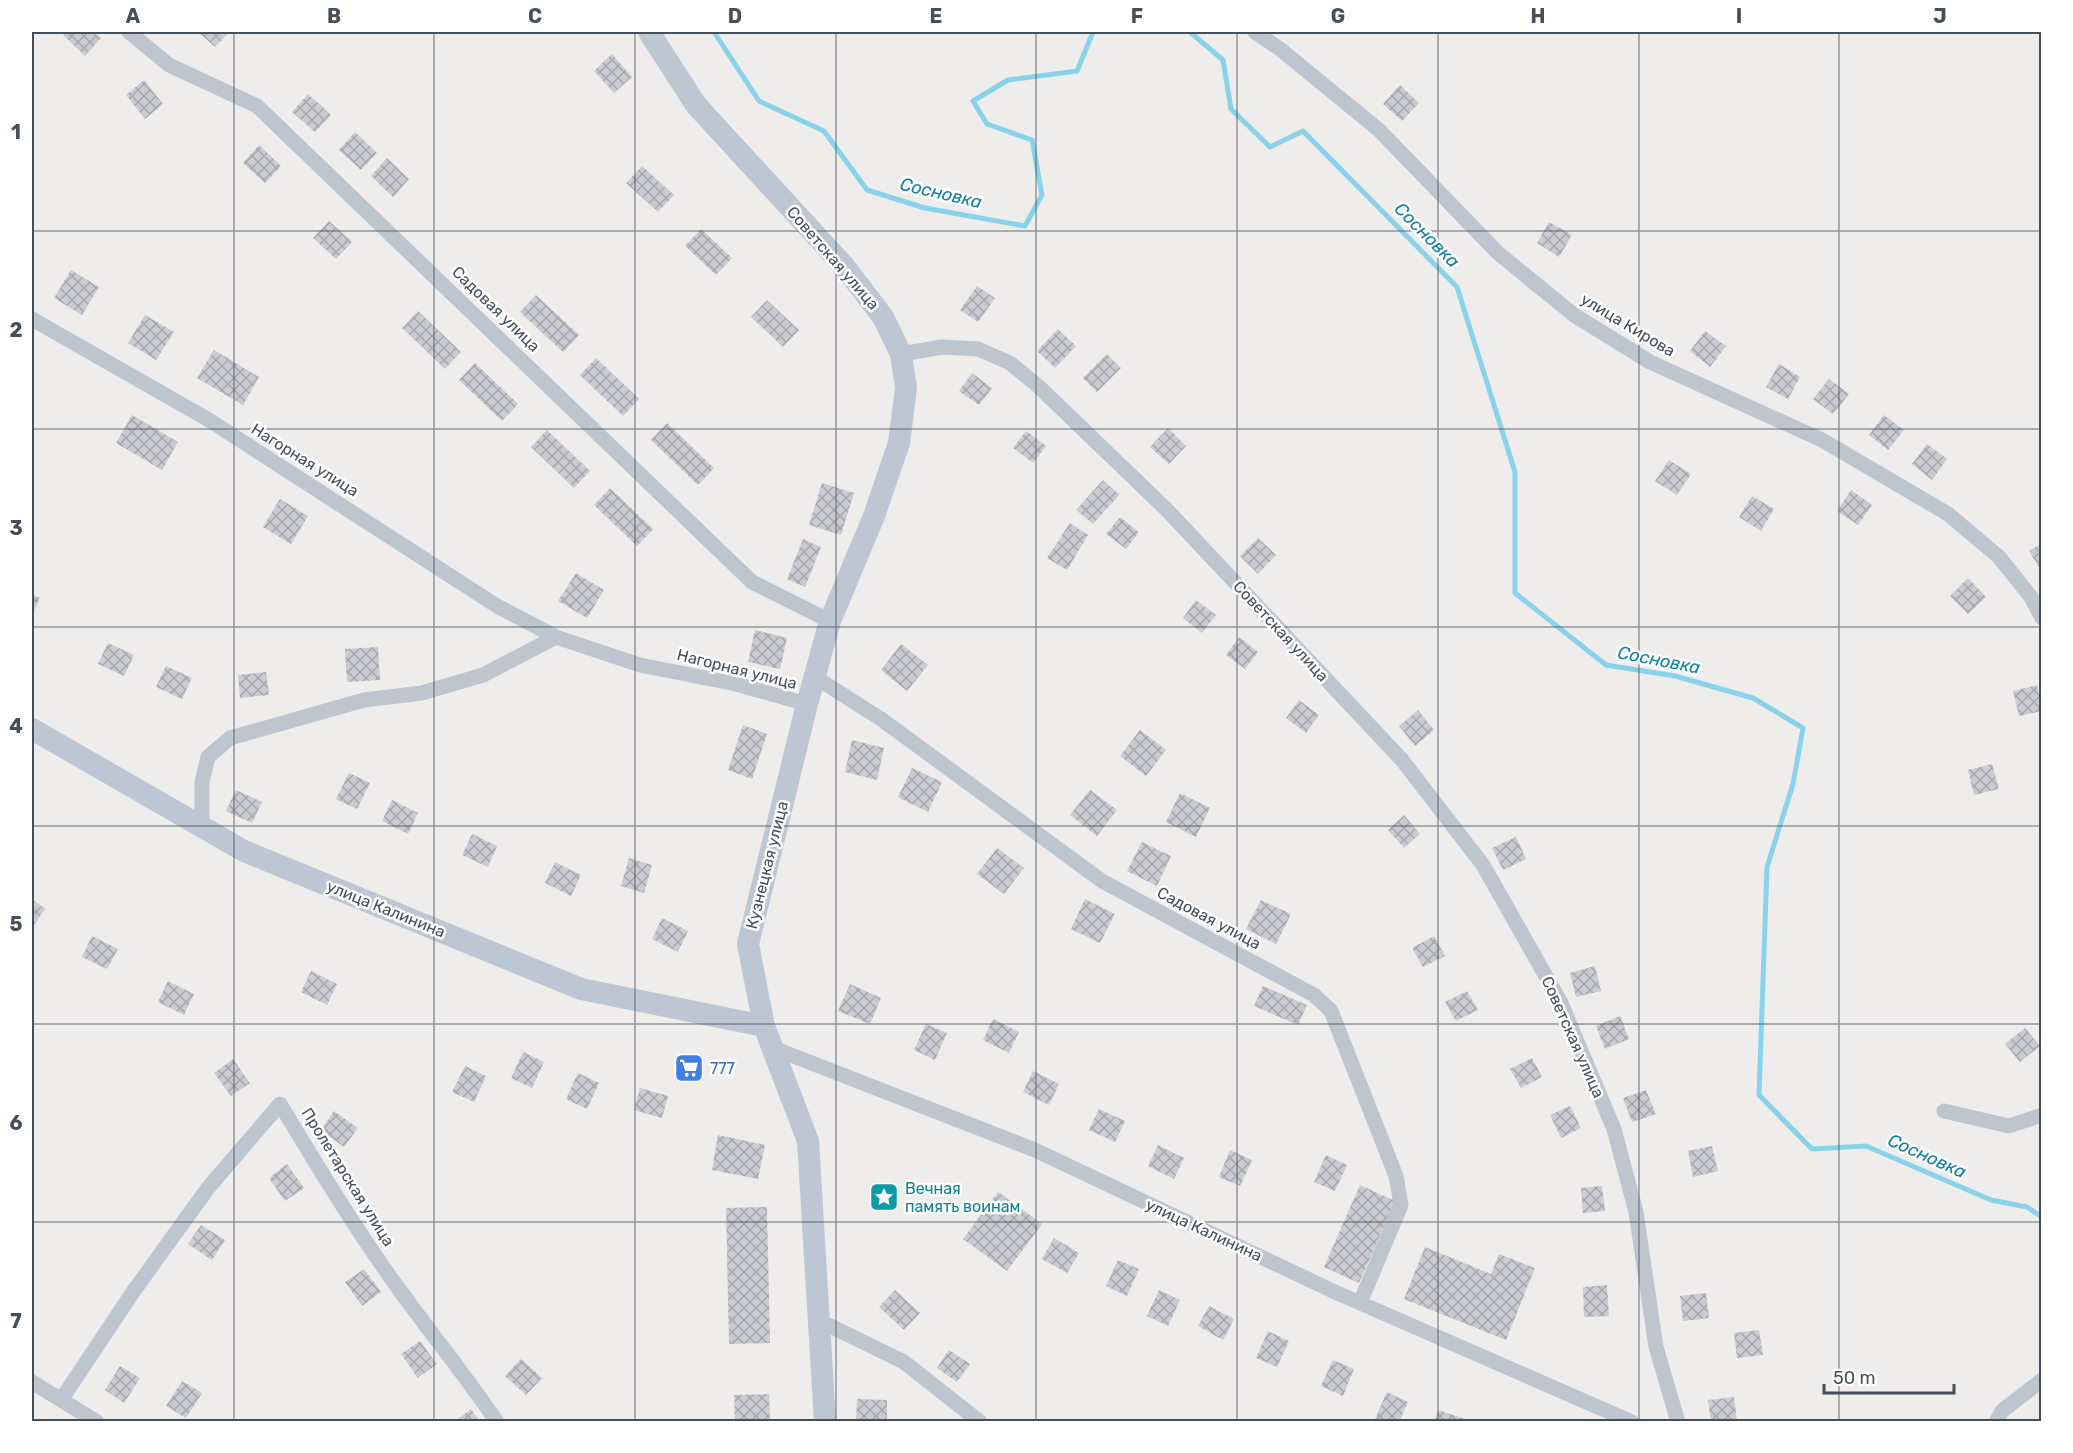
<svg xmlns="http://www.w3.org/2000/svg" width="2073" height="1453" font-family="Rubik,sans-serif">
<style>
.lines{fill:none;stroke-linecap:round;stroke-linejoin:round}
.stream{stroke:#88d3e9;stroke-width:5}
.building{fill:url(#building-cross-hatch)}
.street{stroke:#bdc6ce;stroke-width:15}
.secondary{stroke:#bdc7d3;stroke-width:22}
.grid{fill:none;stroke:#454f59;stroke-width:1.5;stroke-opacity:0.55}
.labels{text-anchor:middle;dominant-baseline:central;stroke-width:5;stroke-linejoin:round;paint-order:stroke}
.street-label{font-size:16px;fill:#454f59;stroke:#fff}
.shop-label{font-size:16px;fill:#366cbe;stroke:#fff;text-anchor:start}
.culture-label{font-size:16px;fill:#0d838f;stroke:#fff;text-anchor:start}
.water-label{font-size:18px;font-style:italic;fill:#0f80a1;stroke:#fff}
.neatline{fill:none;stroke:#454f59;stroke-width:2}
.grid-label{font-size:20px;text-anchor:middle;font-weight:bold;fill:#454f59}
</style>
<defs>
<pattern id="building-cross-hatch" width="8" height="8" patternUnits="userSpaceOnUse" patternTransform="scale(1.5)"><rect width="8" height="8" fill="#c9cbd1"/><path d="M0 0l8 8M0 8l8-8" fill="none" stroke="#a5a7ad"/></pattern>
</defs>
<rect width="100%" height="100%" fill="#efecec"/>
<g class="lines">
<path class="stream" d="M714,32L759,101L824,131L867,190L925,208L1025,226L1042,195L1032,140L987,124L973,101L1008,80L1077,71L1093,32
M1190,32L1223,60L1231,109L1270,147L1303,131L1457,287L1515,472V593L1606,665L1675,676L1753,698L1803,728L1793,784L1767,867L1759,1095L1812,1149L1866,1146L1991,1200L2027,1207L2042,1217"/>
</g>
<path class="building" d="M66,32H93L101,38L85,56L63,35Z
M198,32H229L215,47Z
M612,54L632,77L614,93L594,71Z
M144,80L163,104L145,119L126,95Z
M1400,85L1419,103L1402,121L1383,104Z
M308,94L331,115L315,132L292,112Z
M355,132L377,153L361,170L339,150Z
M259,145L281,166L265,183L243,163Z
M387,158L409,179L393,197L371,176Z
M642,166L674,195L658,212L626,183Z
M329,221L352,242L336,259L313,238Z
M1549,222L1572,235L1559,257L1537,243Z
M701,229L732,258L716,275L685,246Z
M71,270L99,287L82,315L54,298Z
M977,286L995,298L978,322L960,310Z
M536,295L579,335L563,352L520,312Z
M767,300L799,330L783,347L751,317Z
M418,311L461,352L445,369L402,328Z
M145,315L174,332L156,360L128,343Z
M1058,329L1076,346L1055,368L1037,351Z
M1705,331L1726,346L1710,367L1690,351Z
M214,350L259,377L243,405L197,378Z
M1107,354L1121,368L1097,392L1083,378Z
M596,358L639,399L623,416L580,375Z
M475,363L518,404L502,421L459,380Z
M1779,364L1800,377L1788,399L1766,387Z
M972,373L992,388L979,405L959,391Z
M1829,379L1849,394L1833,414L1813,399Z
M132,415L178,442L162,470L116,443Z
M1884,415L1904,430L1888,450L1869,435Z
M667,423L714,468L698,485L651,440Z
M1168,428L1186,446L1169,464L1150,447Z
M547,430L590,471L574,488L531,447Z
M1026,431L1046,446L1033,463L1013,448Z
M1927,444L1947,459L1932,480L1912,464Z
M1669,460L1691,474L1677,495L1655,481Z
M1103,480L1119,495L1093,524L1076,510Z
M822,483L854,493L841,535L809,525Z
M610,488L653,529L637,546L594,505Z
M1851,490L1872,505L1858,525L1837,511Z
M1752,496L1774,509L1761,531L1739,517Z
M280,499L308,516L291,544L263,527Z
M1120,517L1139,532L1126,549L1106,534Z
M1070,523L1088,535L1067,570L1047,558Z
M1258,538L1276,555L1258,574L1240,556Z
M803,539L821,547L805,587L787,579Z
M2042,543V572L2029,551Z
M576,573L604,590L587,618L558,601Z
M1968,578L1986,597L1968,614L1950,596Z
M32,594L40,598L32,615Z
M1196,600L1216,615L1202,633L1183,618Z
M755,630L787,638L780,669L748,662Z
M1239,637L1258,652L1245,669L1226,655Z
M108,643L134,655L124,676L98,664Z
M901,644L928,665L907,691L881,670Z
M378,647L380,680L347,682L345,649Z
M166,666L192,678L182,699L156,687Z
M266,672L269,695L240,698L238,675Z
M2037,685L2042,711L2019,716L2013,691Z
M1299,700L1319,715L1306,733L1286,718Z
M1418,710L1434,730L1415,746L1399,726Z
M743,725L767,734L752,779L728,770Z
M1140,730L1166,750L1146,776L1120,756Z
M852,740L884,748L877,780L845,772Z
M1992,764L1999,789L1974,795L1968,770Z
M912,768L942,782L928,812L898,797Z
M349,773L370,783L357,809L336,799Z
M236,790L262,802L252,823L226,811Z
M1090,790L1117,810L1097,836L1070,815Z
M1180,793L1210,808L1196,837L1166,822Z
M392,800L418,813L408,834L382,821Z
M1404,815L1420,834L1404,848L1388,830Z
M472,834L497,846L488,867L462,855Z
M1516,837L1526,859L1503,870L1492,848Z
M1142,842L1171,856L1157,886L1127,871Z
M997,848L1024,868L1004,894L977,874Z
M629,858L652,865L644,893L621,886Z
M555,862L581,875L571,896L545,883Z
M32,899L45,909L32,928Z
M1085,899L1115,914L1100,943L1071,929Z
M1261,900L1291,914L1276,944L1246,929Z
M662,918L688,931L678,952L652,939Z
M92,936L118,949L107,969L82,957Z
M1434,936L1445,956L1423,967L1412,948Z
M1595,966L1601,991L1576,997L1570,973Z
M311,971L337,984L327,1005L301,992Z
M168,981L194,994L184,1015L158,1002Z
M850,984L881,998L870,1024L838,1011Z
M1263,986L1307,1005L1298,1025L1254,1006Z
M1467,991L1478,1010L1456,1021L1445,1002Z
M1620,1016L1629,1039L1605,1049L1596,1026Z
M993,1019L1019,1032L1009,1053L983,1040Z
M926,1024L947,1033L935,1060L914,1050Z
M2025,1028L2040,1046L2020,1062L2005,1044Z
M523,1052L544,1062L532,1088L511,1078Z
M1532,1058L1542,1077L1521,1088L1510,1069Z
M233,1059L250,1083L231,1096L214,1073Z
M465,1066L486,1076L474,1102L452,1092Z
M1033,1071L1059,1084L1049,1105L1023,1092Z
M578,1073L599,1083L587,1109L566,1099Z
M640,1088L668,1096L662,1118L634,1110Z
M1646,1090L1656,1114L1632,1122L1623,1098Z
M1570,1106L1581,1128L1561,1138L1550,1115Z
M1099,1109L1125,1121L1115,1142L1089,1130Z
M334,1111L358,1128L344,1147L321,1130Z
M718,1135L765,1145L758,1179L712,1170Z
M1158,1145L1184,1158L1174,1179L1148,1166Z
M1712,1146L1718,1171L1693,1177L1688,1151Z
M1230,1150L1252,1160L1240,1186L1219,1177Z
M1326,1155L1347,1165L1335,1191L1314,1182Z
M287,1164L304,1188L285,1201L269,1178Z
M1360,1185L1395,1201L1359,1283L1324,1267Z
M1602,1186L1605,1211L1583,1213L1581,1188Z
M998,1192L1042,1224L1007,1271L963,1239Z
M767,1207L770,1343L729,1344L726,1208Z
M201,1225L225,1240L212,1260L188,1244Z
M1054,1238L1079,1253L1067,1273L1042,1259Z
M1425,1247L1491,1274L1499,1254L1535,1268L1506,1340L1404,1299Z
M1118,1260L1139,1269L1127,1296L1106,1286Z
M364,1269L381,1292L362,1306L345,1282Z
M1607,1285L1609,1316L1584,1317L1583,1287Z
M895,1290L920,1313L904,1330L879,1307Z
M1159,1290L1180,1300L1168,1326L1147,1316Z
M1706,1293L1709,1318L1683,1321L1680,1296Z
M1209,1306L1234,1319L1223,1340L1198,1326Z
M1759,1330L1763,1355L1737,1358L1734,1333Z
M1268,1331L1289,1341L1277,1367L1256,1358Z
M420,1341L437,1364L418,1378L401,1354Z
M949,1350L970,1364L957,1382L937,1368Z
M521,1359L542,1378L526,1395L505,1376Z
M1333,1360L1354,1369L1343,1396L1321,1386Z
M120,1366L140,1378L124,1403L105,1390Z
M182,1381L202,1393L186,1418L166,1406Z
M1387,1392L1408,1402L1399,1422H1382L1375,1419Z
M769,1394L770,1422H735L734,1395Z
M1734,1397L1737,1422H1711L1708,1400Z
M857,1399L887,1400V1422H856Z
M471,1409L480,1422H454Z
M1438,1410L1465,1419L1464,1422H1434Z"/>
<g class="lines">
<path class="street" d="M129,32L169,65L257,106L752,582L830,621
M1255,32L1280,49L1379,130L1498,253L1574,315L1650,362L1822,440L1948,514L1999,557L2031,597L2042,618
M32,319L209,420L497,606L556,637L640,665L736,684L807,704
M901,354L942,347L978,349L1010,363L1037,385L1168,511L1402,760L1483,865L1561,1003L1614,1129L1636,1212L1656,1347L1678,1422
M815,677L881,719L1102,881L1314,995L1331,1011L1396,1176L1401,1205L1360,1303
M202,827V782L208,757L230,738L364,700L422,693L483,675L556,637
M773,1048L1035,1150L1335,1292L1632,1422
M1944,1111L2009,1126L2042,1115
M820,1321L904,1362L980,1422
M32,1382L97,1422
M61,1400L133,1292L208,1188L280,1104C317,1165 354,1227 396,1285C429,1331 465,1375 497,1422
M1996,1422L2002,1411L2042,1380"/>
<path class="secondary" d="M649,32L696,105L844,266L883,317L901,354L906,388L899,443L874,516L830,621L807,704L748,944L764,1026L808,1141L825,1422
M32,729L244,851L581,989L764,1026"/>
</g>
<path class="grid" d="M234,32V1422M434,32V1422M635,32V1422M836,32V1422M1036,32V1422M1237,32V1422M1438,32V1422M1639,32V1422M1839,32V1422M32,231H2042M32,429H2042M32,627H2042M32,826H2042M32,1024H2042M32,1222H2042"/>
<defs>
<g id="supermarket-square" transform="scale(1.5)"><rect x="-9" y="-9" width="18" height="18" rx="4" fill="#3f7fe0" stroke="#fff"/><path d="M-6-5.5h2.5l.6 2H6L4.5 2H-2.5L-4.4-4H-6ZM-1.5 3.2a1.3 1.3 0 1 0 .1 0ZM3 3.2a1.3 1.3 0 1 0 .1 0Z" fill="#fff"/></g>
<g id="sight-square" transform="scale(1.5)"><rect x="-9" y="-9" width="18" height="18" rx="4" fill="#0f9aa8" stroke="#fff"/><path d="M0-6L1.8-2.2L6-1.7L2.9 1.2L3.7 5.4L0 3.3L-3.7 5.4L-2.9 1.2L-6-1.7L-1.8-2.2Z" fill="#fff"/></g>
</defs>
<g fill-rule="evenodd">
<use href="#supermarket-square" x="689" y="1068"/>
<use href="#sight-square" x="884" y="1197"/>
</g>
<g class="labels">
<g class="street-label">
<text transform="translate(833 258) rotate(49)">Советская улица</text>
<text transform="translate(496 309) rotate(44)">Садовая улица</text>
<text transform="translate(1628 325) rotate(31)">улица Кирова</text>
<text transform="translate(305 460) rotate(32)">Нагорная улица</text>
<text transform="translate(1281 631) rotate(47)">Советская улица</text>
<text transform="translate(737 669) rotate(14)">Нагорная улица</text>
<text transform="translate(767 865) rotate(-76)">Кузнецкая улица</text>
<text transform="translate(386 909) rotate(22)">улица Калинина</text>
<text transform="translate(1209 918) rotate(28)">Садовая улица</text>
<text transform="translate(1573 1037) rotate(66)">Советская улица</text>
<text transform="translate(348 1177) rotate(58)">Пролетарская улица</text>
<text transform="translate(1204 1230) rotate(25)">улица Калинина</text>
</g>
<g class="shop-label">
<text x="710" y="1068">777</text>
</g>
<g class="culture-label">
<text x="905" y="1188">Вечная<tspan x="905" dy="18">память воинам</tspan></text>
</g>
<g class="water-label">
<text transform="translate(941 193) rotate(13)">Сосновка</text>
<text transform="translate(1427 235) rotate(45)">Сосновка</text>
<text transform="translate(1659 660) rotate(11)">Сосновка</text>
<text transform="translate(1927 1156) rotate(24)">Сосновка</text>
</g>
</g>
<rect width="2073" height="1453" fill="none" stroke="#ffffff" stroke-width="66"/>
<path d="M1824 1384v9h130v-9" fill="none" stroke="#454f59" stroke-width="3"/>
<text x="1833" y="1384" font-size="18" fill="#454f59" stroke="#ffffff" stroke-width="4.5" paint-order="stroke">50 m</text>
<rect x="33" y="33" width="2007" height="1387" class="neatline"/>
<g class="grid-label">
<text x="133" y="23">A</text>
<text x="334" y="23">B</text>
<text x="535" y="23">C</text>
<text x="735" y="23">D</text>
<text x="936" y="23">E</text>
<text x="1137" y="23">F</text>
<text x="1338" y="23">G</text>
<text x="1538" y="23">H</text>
<text x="1739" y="23">I</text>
<text x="1940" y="23">J</text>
<text x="16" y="139">1</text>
<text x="16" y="337">2</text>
<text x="16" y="535">3</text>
<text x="16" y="733">4</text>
<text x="16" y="931">5</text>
<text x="16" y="1130">6</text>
<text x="16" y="1328">7</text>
</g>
</svg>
